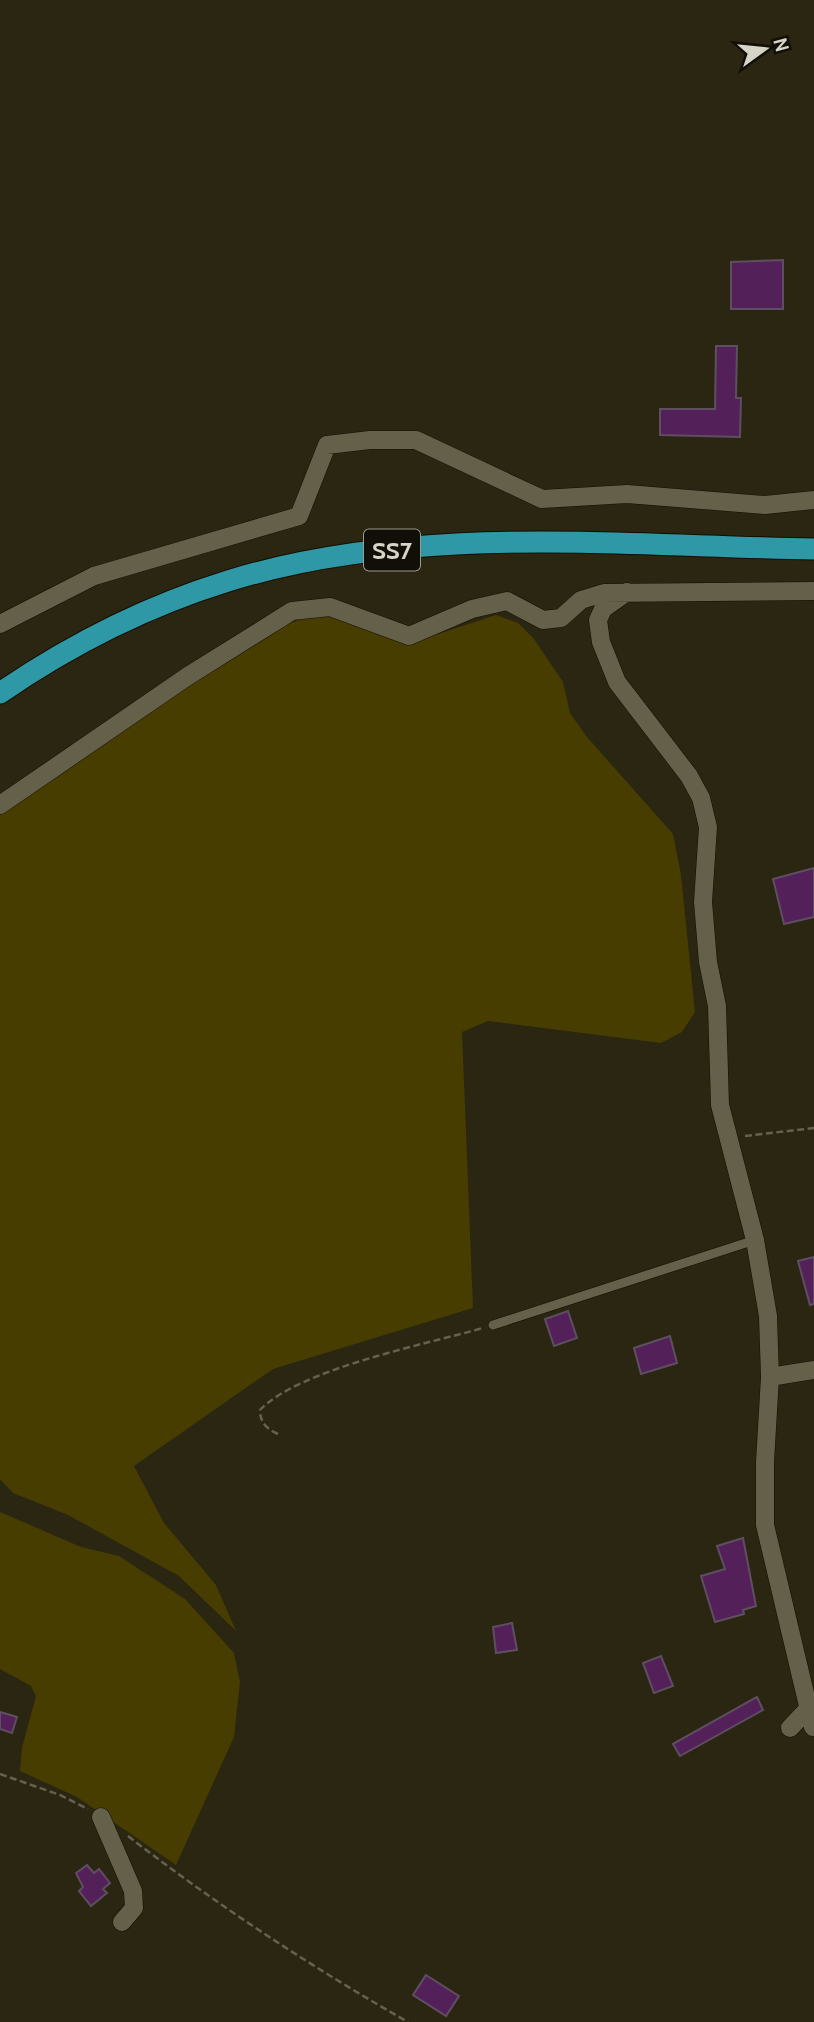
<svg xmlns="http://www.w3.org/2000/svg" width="814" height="2022" font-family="Cabin,sans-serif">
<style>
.green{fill:#473d00}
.building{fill:#54205a;stroke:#5e4f60;stroke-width:2}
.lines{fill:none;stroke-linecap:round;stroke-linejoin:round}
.lane-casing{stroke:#130f00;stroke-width:10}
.street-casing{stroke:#130f00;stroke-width:19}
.highway-casing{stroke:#130f00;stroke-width:23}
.path{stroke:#656150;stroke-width:2.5;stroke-dasharray:7 3.5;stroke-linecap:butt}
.lane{stroke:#64604a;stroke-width:9}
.street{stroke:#64604a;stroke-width:18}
.highway{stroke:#2f98a7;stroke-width:21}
.labels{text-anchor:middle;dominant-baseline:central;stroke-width:6;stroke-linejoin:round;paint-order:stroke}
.shield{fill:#110f07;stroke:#9c998e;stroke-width:2}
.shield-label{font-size:24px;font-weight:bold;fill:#d7d4c8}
</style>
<rect width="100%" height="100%" fill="#2a2612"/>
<path class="green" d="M322,613L420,640L496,615L518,623L534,639L563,682L570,713L587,737L673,834L681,875L695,1012L682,1032L661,1043L488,1021L462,1032L473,1308L273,1369L134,1466L164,1523L216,1585L236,1631L179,1576L68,1515L13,1493L0,1479V814C46,783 92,751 137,719C193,679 255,630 322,613Z
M0,1512L81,1547L119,1556L185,1599L234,1653L240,1682L234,1737L176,1865L77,1797L20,1771L22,1748L36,1696L31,1686L0,1669Z"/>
<path class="building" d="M783,260V309H731V262Z
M716,346H737L736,398H741L740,437L660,435V409H715Z
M814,868V917L784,924L773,879Z
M814,1257V1304L810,1305L798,1261Z
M568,1311L577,1338L554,1346L545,1319Z
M670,1336L677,1363L641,1374L634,1348Z
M743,1538L756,1606L743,1610L744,1614L715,1622L701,1576L725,1569L717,1546Z
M512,1623L517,1650L496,1653L493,1627Z
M661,1656L673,1686L654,1693L643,1663Z
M757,1697L763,1710L680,1756L673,1744Z
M0,1712L17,1717L12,1733L0,1729Z
M87,1865L94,1873L99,1869L110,1883L103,1889L107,1893L91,1906L79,1891L83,1887L76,1873Z
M426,1975L459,1996L446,2016L413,1995Z"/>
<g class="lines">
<g class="lane-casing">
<path id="lane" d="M493,1325L755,1240"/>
</g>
<g class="street-casing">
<path id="street" d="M627,592L603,609L598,620L601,642L617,682L689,776L701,798L708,827L703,902L708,962L717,1006L720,1105L755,1240L768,1316L770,1377L765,1462V1525L813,1727
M0,624L94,576L299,516L327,445L370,440H416L542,499L627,494L765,505L814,500
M0,805L188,676L292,611L330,607L409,636L472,609L507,601L543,620L561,618L581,600L604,593L814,591
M770,1377L814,1370
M790,1728L808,1709
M101,1817L133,1891L134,1908L122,1922"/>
</g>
<g class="highway-casing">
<path id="highway" d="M0,693C70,645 147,606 228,581C415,523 621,546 814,549"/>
</g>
<path class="path" d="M745,1136L814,1128
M278,1434C267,1429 260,1423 260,1410C299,1369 427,1344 483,1328
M0,1774L60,1795L88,1809
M128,1836C214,1903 313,1968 408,2022"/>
<use href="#lane" class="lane"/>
<use href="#street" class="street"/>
<use href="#highway" class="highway"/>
</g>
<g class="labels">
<rect class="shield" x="364" y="529.5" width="56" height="41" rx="5"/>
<g class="shield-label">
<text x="392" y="550">SS7</text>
</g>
</g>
<g transform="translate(765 49) rotate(75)" stroke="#110f07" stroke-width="5" paint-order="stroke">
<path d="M0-5L12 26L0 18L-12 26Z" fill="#d7d4c8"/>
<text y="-10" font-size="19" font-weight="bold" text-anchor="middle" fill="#d7d4c8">N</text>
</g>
</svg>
